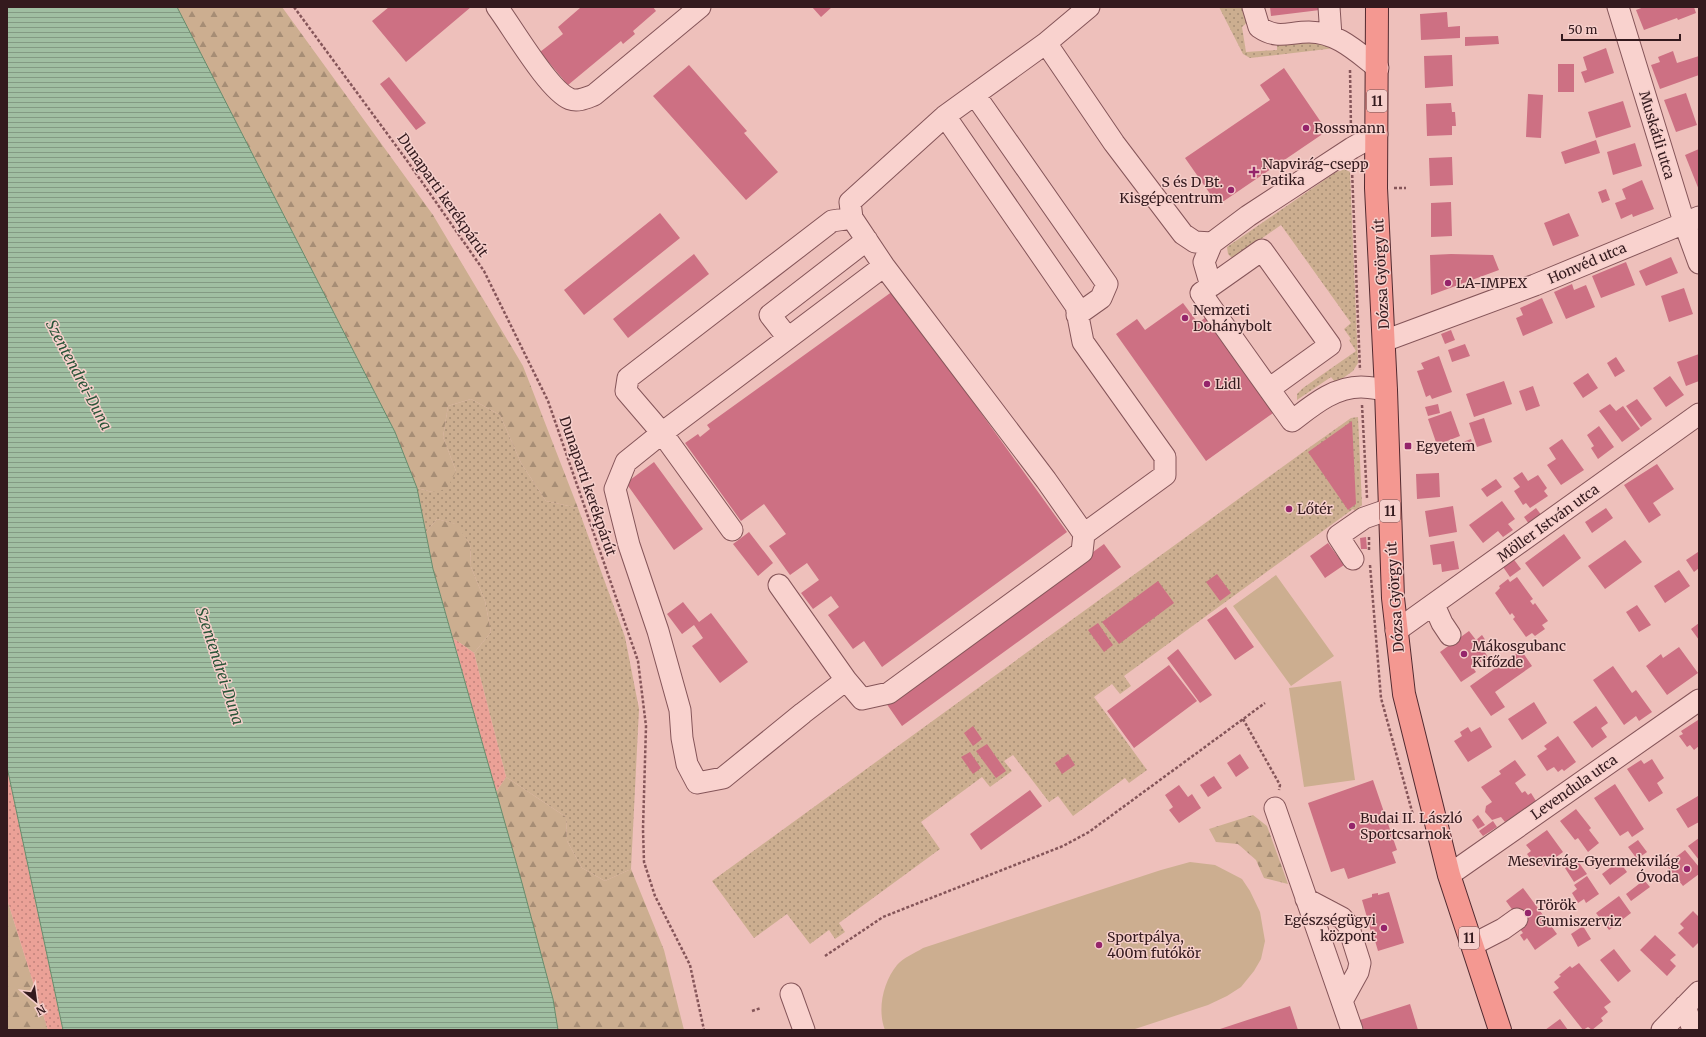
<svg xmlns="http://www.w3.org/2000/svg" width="1706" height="1037" font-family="Merriweather,serif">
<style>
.grass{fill:url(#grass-dots)}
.forest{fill:url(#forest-firs)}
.sand{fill:url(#sand-dots)}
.pitch{fill:#ccae90}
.water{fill:url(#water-rules);stroke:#678c6c}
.building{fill:#cd7083}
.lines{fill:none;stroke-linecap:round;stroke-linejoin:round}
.minor-casing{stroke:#855559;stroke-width:23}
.major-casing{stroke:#522a30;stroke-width:24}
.path{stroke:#855559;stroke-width:2.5;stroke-dasharray:3 2;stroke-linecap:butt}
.minor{stroke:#f9d2ce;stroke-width:21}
.major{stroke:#f49891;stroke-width:22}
.poi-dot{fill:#95246b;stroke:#f6cfcb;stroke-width:1.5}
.labels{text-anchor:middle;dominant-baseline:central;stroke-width:3;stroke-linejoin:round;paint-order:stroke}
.shield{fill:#f6cfcb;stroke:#6e5052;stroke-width:1}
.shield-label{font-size:13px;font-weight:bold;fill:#341a1e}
.poi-label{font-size:14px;fill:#341a1e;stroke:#f6cfcb;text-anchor:start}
.street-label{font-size:14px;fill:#341a1e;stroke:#f6cfcb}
.water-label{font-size:15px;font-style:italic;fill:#295437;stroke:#f6cfcb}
</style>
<defs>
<pattern id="grass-dots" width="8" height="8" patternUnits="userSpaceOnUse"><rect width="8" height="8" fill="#ccae90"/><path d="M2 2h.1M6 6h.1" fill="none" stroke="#a68d75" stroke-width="1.8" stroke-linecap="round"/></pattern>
<pattern id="forest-firs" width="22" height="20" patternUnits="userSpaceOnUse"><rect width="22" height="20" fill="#ccae90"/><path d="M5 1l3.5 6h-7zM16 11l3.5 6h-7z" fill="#a68d75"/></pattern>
<pattern id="sand-dots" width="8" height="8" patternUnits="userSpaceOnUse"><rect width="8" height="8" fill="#eba197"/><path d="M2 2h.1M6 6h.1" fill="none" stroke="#bf827b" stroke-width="1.8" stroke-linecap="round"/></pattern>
<pattern id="water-rules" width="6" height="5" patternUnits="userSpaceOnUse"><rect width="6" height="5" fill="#a0bfa2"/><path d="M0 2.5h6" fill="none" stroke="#839a83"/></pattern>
</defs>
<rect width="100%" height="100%" fill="#eec0bb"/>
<path class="grass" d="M1219,7H1247L1250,20L1242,27L1246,52L1277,50V39L1319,38L1344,47L1250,58L1243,54Z
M1345,169L1350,172L1358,363L1353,371L1336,383L1331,377L1297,400V394L1303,388L1356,351L1349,340L1351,339L1344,329L1351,323L1281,225L1237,256L1232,258L1228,254L1227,247L1336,172Z
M471,399L500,415L521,463L546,501L578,508L625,637L639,709L631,869L605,881L582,868L567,841L566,817L506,777L474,653L491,632L485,601L471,567L470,544L455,524L437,519L426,532L417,488L432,492L456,471L443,437L448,406Z
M1358,417L1362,505L1355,511L1353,509L1124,676L1131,686L1120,694L1112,684L1094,697L1147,770L1129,783L1125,778L1073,816L1058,796L1049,802L1013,755L1004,761L1012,771L990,787L982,777L921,822L940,849L839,923L845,932L835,939L829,930L810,944L787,914L754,938L712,881L1310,447L1351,418Z"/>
<path class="forest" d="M177,7H282L433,215L523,366L578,508L546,501L521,463L500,415L471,399L448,406L443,437L456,471L447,489L432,492L417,488L395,432Z
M437,519L456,524L470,544L471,567L485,601L491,632L474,653L453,638L433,569L426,532Z
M506,777L566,817L567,841L582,868L605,881L631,869L664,950L684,1030H558L553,999L496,792Z
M1253,815L1267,826L1288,884L1264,878L1256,860L1238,844L1216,842L1209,829Z
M7,899L48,1030H7Z"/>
<path class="sand" d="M453,638L474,653L506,777L496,792Z
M7,767L63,1030H48L7,899Z"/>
<path class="pitch" d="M1276,575L1334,656L1291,686L1233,606Z
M1341,681L1355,780L1304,787L1289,688Z
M1190,862L1215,865L1242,879L1250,891L1260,912L1265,941L1261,959L1254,971L1241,987L1227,996L1208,1005L1132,1030H885C877,1010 883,982 897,965C903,958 915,953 923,948L1161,870Z"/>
<path class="water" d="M7,7H177L395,432L417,488L433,569L522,883L553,999L558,1030H63L7,767Z"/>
<path class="building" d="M389,7H471L406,62L372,21Z
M579,7H653L656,11L633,31L635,34L623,44L621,41L568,85L540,52L563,34L558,27L580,8Z
M812,7H832L821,17Z
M1270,7H1320V10L1271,16Z
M1644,7H1694L1696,13L1678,20L1677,18L1644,30L1636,10Z
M1447,12L1448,27L1460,26V38L1421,40L1420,14Z
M1498,36L1499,44L1465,46V37Z
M1606,48L1614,73L1585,83L1581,72L1587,70L1583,57Z
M1673,51L1677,63L1699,56V75L1660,89L1651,65L1660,62L1658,57Z
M1452,55L1453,86L1425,88L1424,56Z
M1558,64H1574V92H1558Z
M689,65L747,131L744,133L778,172L746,200L653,96Z
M1284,68L1327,131L1218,205L1185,158L1270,100L1260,85Z
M389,77L426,123L416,130L380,84Z
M1686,93L1697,125L1676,132L1664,100Z
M1528,94L1543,95L1541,138L1526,137Z
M1623,101L1631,127L1596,138L1588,112Z
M1451,103L1452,112H1455L1456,126H1452V135L1427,136L1426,104Z
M1596,140L1600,153L1565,164L1561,152Z
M1635,143L1642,166L1613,175L1607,152Z
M1699,149V190L1685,155Z
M1452,157L1453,185L1430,186L1429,158Z
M1642,180L1654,209L1633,217L1632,214L1621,219L1615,203L1626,199L1622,189Z
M1606,189L1610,200L1602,203L1598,192Z
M1451,202L1452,236L1431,237V203Z
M660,213L680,238L584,315L564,290Z
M1569,213L1579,236L1553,246L1544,223Z
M694,254L709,274L628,338L613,319Z
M1451,254L1493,255L1499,270L1431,295L1430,255Z
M1671,257L1678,273L1646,286L1639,271Z
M1626,262L1635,285L1601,298L1592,276Z
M1572,284L1574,290L1586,285L1595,307L1566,319L1554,292Z
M1684,288L1693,314L1669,322L1661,296Z
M893,291L1067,532L882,667L864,641L853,649L828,615L839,607L831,596L813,609L801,593L819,580L807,563L790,575L769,546L786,534L764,504L741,521L685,443L698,434L700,437L710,429L707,425Z
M1542,298L1553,323L1523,336L1516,318L1523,315L1520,308Z
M1183,303L1198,323L1209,315L1280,408L1206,461L1116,334L1137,319L1145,330Z
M1451,330L1455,340L1445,344L1441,334Z
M1465,344L1470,356L1452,362L1448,350Z
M1699,354V381L1686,386L1677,362Z
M1439,356L1452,392L1432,399L1430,395L1426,397L1417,371L1424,369L1421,363Z
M1616,357L1625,371L1615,377L1607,363Z
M1588,373L1598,388L1583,398L1573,383Z
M1670,376L1684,395L1666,407L1653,388Z
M1504,381L1512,404L1474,417L1466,394Z
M1533,386L1540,406L1526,411L1519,391Z
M1637,399L1652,419L1641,427L1626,406Z
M1438,404L1440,413L1428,416L1425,407Z
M1610,404L1616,411L1623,406L1640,429L1622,442L1599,411Z
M1451,411L1460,436L1437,445L1428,419Z
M1484,418L1492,442L1477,447L1469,423Z
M1352,421L1356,504L1348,510L1308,452Z
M1599,426L1614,447L1598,459L1591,448L1594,446L1587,435Z
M1471,439L1474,449L1466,451L1463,442Z
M1562,439L1584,470L1561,485L1547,465L1556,459L1549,448Z
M654,462L703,529L674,550L626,483Z
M1657,464L1674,489L1653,503L1661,515L1649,523L1624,485Z
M1522,472L1528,481L1538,475L1547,488L1544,491L1548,496L1530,508L1526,503L1523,505L1514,491L1520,487L1513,478Z
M1439,473L1440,497L1417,499L1416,474Z
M1496,479L1502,487L1487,497L1481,489Z
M1502,501L1515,519L1508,524L1513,530L1503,537L1498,531L1483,543L1469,525Z
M1453,506L1457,532L1429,537L1425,511Z
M1536,508L1542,516L1529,524L1524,517Z
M1606,508L1613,518L1592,533L1585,522Z
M749,532L773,563L758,576L733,544Z
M1564,534L1581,558L1543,587L1525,563Z
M1366,537L1367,549H1361L1360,538Z
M1625,540L1642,562L1605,589L1588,566Z
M1454,541L1459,569L1442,572L1441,564L1433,565L1430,545Z
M1328,543L1344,565L1325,578L1310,556Z
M1104,544L1121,567L902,726L886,703Z
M1698,552L1699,568L1694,572L1686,560Z
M1512,557L1521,569L1510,577L1501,564Z
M1679,570L1690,586L1665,603L1654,586Z
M1217,574L1231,593L1220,601L1206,582Z
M1517,577L1533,599L1530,601L1533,605L1535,603L1548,621L1542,625L1545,629L1535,636L1532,633L1526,637L1513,619L1515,617L1512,613L1510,615L1495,593L1500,588L1499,586L1508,579L1510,582Z
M1158,581L1174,603L1119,644L1102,622Z
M683,602L699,622L711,613L748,662L720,683L692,646L703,638L694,625L682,634L667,614Z
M1637,605L1651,625L1639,632L1626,612Z
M1226,607L1254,647L1235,660L1207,620Z
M1098,623L1113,645L1104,652L1088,630Z
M1699,623V640L1691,629Z
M1469,631L1476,640L1482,635L1488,644L1482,648L1488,657L1476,665L1474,663L1471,665L1476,672L1461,682L1440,652Z
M1679,647L1698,673L1667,695L1646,666L1661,654L1663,658Z
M1178,649L1212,695L1200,703L1167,658Z
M1521,650L1532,666L1495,692L1505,707L1491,716L1470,686Z
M1169,665L1197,701L1134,748L1107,711Z
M1613,666L1632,693L1636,690L1652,712L1639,721L1636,716L1624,725L1593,680Z
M1534,702L1547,723L1522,740L1508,719Z
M1596,706L1608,723L1601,728L1607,737L1592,748L1573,722Z
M1698,720L1699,746L1694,750L1690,745L1687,747L1679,736L1683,734L1681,731Z
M973,726L982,739L973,746L964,733Z
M1468,727L1471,732L1480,727L1492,747L1468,762L1454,741L1462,736L1460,732Z
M1558,736L1576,762L1564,771L1562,769L1558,772L1554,767L1547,771L1537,756L1547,749L1544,746Z
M987,744L1006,771L996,778L976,751Z
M970,752L981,768L973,774L961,757Z
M1068,754L1075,765L1062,774L1055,763Z
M1240,754L1249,768L1236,777L1227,763Z
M1652,759L1664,778L1657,783L1663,793L1649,802L1627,769L1641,760L1644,764Z
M1515,760L1526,775L1515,783L1522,793L1525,791L1528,795L1531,793L1536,801L1505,822L1501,817L1492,820L1485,812L1486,806L1492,802L1481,787L1501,774L1499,771Z
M1214,776L1222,788L1208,797L1200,785Z
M1373,780L1397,850L1392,852L1396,863L1348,879L1344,868L1331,872L1308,803Z
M1615,784L1644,829L1632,837L1628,831L1620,836L1594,798Z
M1179,785L1188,797L1192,794L1201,808L1179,823L1169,810L1173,807L1165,795Z
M1030,790L1042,806L981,850L970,834Z
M1698,796L1699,822L1688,828L1676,809Z
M1576,809L1591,828L1589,830L1599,843L1588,852L1578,838L1575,840L1560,821Z
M1478,815L1485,825L1478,829L1472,820Z
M1493,821L1497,827L1483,836L1479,831Z
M1547,830L1563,852L1543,867L1539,862L1535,865L1527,854L1531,851L1526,845Z
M1699,838V860L1688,846Z
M1638,840L1647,852L1637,859L1628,847Z
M1685,850L1699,867V874L1683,886L1666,865Z
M1577,860L1587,874L1574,882L1565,868Z
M1619,861L1627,872L1610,885L1602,874Z
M1587,876L1599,894L1586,903L1584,899L1578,903L1572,893L1577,889L1574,885Z
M1644,880L1650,887L1631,901L1626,894Z
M1523,888L1557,934L1535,950L1527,938L1524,941L1520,935L1523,933L1520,929L1524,926L1506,901Z
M1389,892L1404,943L1378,951L1373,934L1372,935L1362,900L1372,897V894L1378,893V895Z
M1619,896L1631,913L1609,930L1596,913Z
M1693,911L1699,917V942L1693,948L1678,933L1684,928L1680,924Z
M1583,926L1591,939L1578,947L1571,934Z
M1655,935L1676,955L1670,960L1676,966L1667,976L1640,950Z
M1614,949L1631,971L1618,982L1600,960Z
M1579,963L1611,1002L1604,1007L1608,1012L1601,1018L1603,1021L1592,1030L1588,1027L1583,1030L1553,992L1559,988L1554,982L1561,976L1559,975L1570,966L1572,968Z
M1410,1004L1418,1030H1364L1360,1020Z
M1290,1006L1298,1030H1217Z
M1560,1019L1568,1030H1545Z"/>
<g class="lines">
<g class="minor-casing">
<path id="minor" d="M497,7C512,27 549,91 570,99C578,102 586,98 594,95L700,7
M1253,7L1259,27C1278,40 1288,32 1309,32C1337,32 1357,52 1378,68
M1329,7L1331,36
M1618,7L1684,222L1699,263
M1046,43L1089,7
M975,95L1107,284L1101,298L1077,315
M945,116L1076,306L1083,342L1165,457V475L1084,534
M1211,286L1204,262L1212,243L1248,216L1352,148L1377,134
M788,338L770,315L867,240
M1384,341L1535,285L1699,217
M1269,389L1330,345L1262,250L1201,293C1231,336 1261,378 1292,421C1313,405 1334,387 1361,387C1370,387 1378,389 1386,390
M732,530L662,433L884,266
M1353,559L1338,536L1364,518L1390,509
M779,585L846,680L862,699L889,693L1082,552L1084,534L1046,480L884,266L852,218L850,202L945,116L1046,43L1114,143L1183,234L1195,242L1212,243
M1434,605L1442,623L1450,635
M1396,631L1699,414
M846,680L803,713L723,778L697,783L687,764L682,738L680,710L658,631L629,545L615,489L626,462L662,433L626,391L628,378L832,221L852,218
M1275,808L1352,1030
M1449,875L1699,700
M1306,899L1342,918L1348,925L1360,963L1358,972L1342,1001
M1472,945L1503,929L1517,919
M791,994L804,1030
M1685,1006L1693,1030
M1662,1030L1699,992"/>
</g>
<g class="major-casing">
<path id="major" d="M1377,7L1376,188L1386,390L1393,598L1404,694L1449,875L1500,1030"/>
</g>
<path class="path" d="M294,7L408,162L484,271L548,401L638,661L646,726L643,829L644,862L655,896L690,965L704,1030
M1350,70L1351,129
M1352,170L1360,370
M1394,188H1406
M1362,405L1367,498
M1369,537V550
M1370,565L1381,698L1413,815
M1243,719L1280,785L1279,790
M825,956L883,917L1063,846L1089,832L1265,703
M752,1011L761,1008"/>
<use href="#minor" class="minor"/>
<use href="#major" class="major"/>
</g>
<g class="poi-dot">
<circle cx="1306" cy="128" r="4"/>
<path d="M1252 166h4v4h4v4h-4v4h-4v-4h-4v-4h4z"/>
<circle cx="1231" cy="190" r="4"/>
<circle cx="1448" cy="283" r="4"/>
<circle cx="1185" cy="318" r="4"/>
<circle cx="1207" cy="384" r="4"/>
<rect x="1404" y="442" width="8" height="8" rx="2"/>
<circle cx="1289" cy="509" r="4"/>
<circle cx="1464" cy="654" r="4"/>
<circle cx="1352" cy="826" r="4"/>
<circle cx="1687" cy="869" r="4"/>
<circle cx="1528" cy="913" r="4"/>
<circle cx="1384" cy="928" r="4"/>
<circle cx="1099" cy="945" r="4"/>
</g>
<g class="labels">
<g class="shield">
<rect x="1367" y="90" width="20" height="22" rx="3"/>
<rect x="1380" y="500" width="20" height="22" rx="3"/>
<rect x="1459" y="927" width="20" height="22" rx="3"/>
</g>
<g class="shield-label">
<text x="1377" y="101">11</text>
<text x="1390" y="511">11</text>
<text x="1469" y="938">11</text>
</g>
<g class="poi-label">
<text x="1314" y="128">Rossmann</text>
<text x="1262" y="164">Napvirág-csepp<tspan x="1262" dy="16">Patika</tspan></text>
<text x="1223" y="182" text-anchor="end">S és D Bt.<tspan x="1223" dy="16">Kisgépcentrum</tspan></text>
<text x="1456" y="283">LA-IMPEX</text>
<text x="1193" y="310">Nemzeti<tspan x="1193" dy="16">Dohánybolt</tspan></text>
<text x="1215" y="384">Lidl</text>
<text x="1416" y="446">Egyetem</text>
<text x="1297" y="509">Lőtér</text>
<text x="1472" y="646">Mákosgubanc<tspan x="1472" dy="16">Kifőzde</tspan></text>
<text x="1360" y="818">Budai II. László<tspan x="1360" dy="16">Sportcsarnok</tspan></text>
<text x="1679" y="861" text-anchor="end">Mesevirág-Gyermekvilág<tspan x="1679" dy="16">Óvoda</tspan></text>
<text x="1536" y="905">Török<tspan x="1536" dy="16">Gumiszerviz</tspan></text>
<text x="1376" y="920" text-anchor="end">Egészségügyi<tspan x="1376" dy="16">központ</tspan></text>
<text x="1107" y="937">Sportpálya,<tspan x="1107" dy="16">400m futókör</tspan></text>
</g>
<g class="street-label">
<text transform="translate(1657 135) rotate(73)">Muskátli utca</text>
<text transform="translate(443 195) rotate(55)">Dunaparti kerékpárút</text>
<text transform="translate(1587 263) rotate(-23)">Honvéd utca</text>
<text transform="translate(1381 274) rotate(-93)">Dózsa György út</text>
<text transform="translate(588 486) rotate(71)">Dunaparti kerékpárút</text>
<text transform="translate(1548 523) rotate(-36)">Möller István utca</text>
<text transform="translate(1395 597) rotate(-94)">Dózsa György út</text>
<text transform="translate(1574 787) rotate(-35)">Levendula utca</text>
</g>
<g class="water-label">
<text transform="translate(79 375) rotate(62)">Szentendrei-Duna</text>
<text transform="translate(220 666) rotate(72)">Szentendrei-Duna</text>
</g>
</g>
<rect width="1706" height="1037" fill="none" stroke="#341a1e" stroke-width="16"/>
<g transform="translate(36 1001) rotate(151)" stroke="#f6cfcb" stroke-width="3" paint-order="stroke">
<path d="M0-3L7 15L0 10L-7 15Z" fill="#341a1e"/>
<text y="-6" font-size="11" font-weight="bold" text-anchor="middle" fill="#341a1e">N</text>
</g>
<path d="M1562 34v6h118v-6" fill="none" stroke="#341a1e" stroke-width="2"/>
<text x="1568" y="34" font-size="12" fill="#341a1e" stroke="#f6cfcb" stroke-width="3" paint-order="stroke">50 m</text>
</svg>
